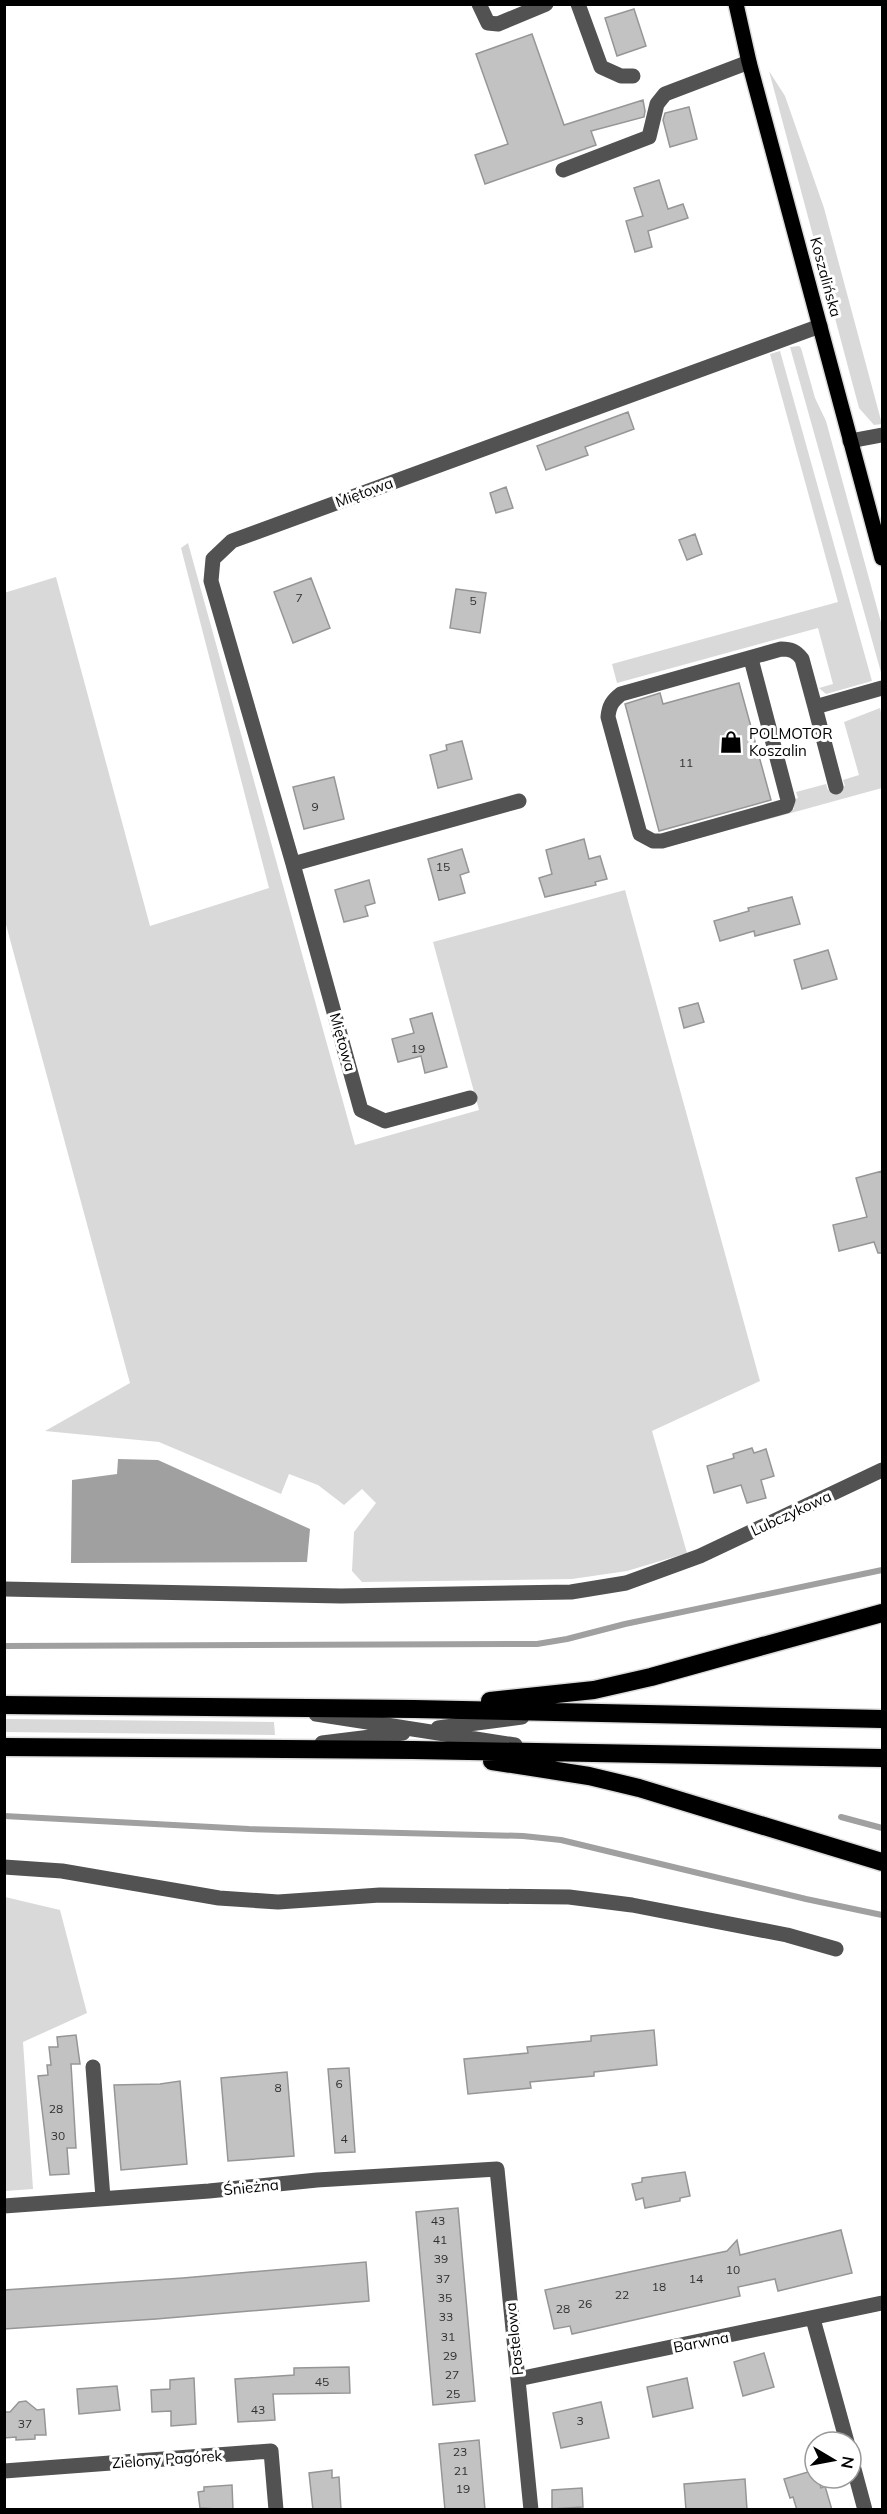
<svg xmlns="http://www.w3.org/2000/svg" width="887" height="2514" font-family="Mulish,sans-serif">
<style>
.green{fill:#d9d9d9}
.water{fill:#a0a0a0}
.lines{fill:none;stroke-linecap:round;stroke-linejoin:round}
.stream{stroke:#a0a0a0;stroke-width:6}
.building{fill:#c2c2c2;stroke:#969696;stroke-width:1.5}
.major-casing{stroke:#dbdbdb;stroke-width:18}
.highway-casing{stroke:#dbdbdb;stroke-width:21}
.minor{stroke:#525252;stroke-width:15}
.major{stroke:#000;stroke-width:15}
.highway{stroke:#000;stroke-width:18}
.labels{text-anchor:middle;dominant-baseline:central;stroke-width:6;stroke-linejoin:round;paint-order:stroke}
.number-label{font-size:12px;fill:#303030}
.street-label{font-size:15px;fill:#000;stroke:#fff}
.poi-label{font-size:15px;fill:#000;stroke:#fff;text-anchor:start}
</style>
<rect width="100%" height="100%" fill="#fff"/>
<path class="green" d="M769,71L785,96L824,208L882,424L874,425L859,408Z
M799,346L801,348L815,398L826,421L882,626V676L790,347Z
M780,351L872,681L826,694L819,688L833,684L818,628L617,683L612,664L838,602L770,354Z
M188,543L355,1145L479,1110L433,942L625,890L760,1381L652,1431L687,1553L627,1571L572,1579L362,1582L352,1571L354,1532L376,1503L362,1489L344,1505L318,1485L289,1474L281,1494L159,1442L45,1431L130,1383L5,921L4,593L56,577L150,926L269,888L181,548Z
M880,708L882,717V788L663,848L662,845L794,809L792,800L798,798L796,792L826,784L828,790L845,786L843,780L859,775L844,722Z
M5,1719L274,1722L275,1735L5,1732Z
M5,1897L60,1910L87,2013L23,2042L33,2189L5,2191Z"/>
<path class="water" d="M118,1459L158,1460L310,1529L307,1562L71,1563L72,1480L117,1474Z"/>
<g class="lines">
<path class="stream" d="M4,1646L537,1644L567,1639L625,1624L882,1570
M4,1816L249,1829L523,1836L561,1840L806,1899L882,1915
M841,1817L882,1828"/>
</g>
<path class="building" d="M634,9L646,46L617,56L605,18Z
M532,34L564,125L643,100L645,111L644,117L591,131L596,145L485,184L475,155L508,144L476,54Z
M689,107L697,139L670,147L663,120L665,113Z
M659,180L668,209L683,204L688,218L648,231L652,247L635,252L626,221L643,216L634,188Z
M628,412L634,429L585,447L588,455L546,470L537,446Z
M506,487L513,508L496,513L490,493Z
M695,534L702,554L687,560L679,540Z
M311,578L330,628L293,643L274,592Z
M456,589L486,593L480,633L450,628Z
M739,683L771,800L659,831L625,704L660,693L663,704Z
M462,741L472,779L438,788L430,755L447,750L446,745Z
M334,777L344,819L304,829L293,787Z
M584,839L589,859L600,856L607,879L595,882L596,885L545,897L539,878L552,874L546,850Z
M462,849L469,872L460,875L465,893L439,900L428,859Z
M369,880L375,903L365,906L368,916L344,922L335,890Z
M792,897L800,924L755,936L754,931L720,941L714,921L749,911L748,908Z
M828,950L837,979L802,989L794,960Z
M698,1003L704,1022L684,1028L679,1008Z
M432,1013L447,1067L425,1073L421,1056L398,1062L392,1039L414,1033L410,1019Z
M882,1171V1253H878L874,1242L839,1251L833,1225L867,1217L856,1178Z
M752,1448L754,1453L766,1449L774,1476L761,1480L766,1498L747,1503L741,1485L714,1493L707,1466L734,1458L733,1454Z
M654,2030L657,2065L594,2072V2076L530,2082L531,2088L468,2094L464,2059L528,2053L527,2047L591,2041V2036Z
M76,2035L80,2064H71L76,2148H67L69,2174L50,2175L38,2076L48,2075L47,2065H51L49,2047H58L57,2037Z
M349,2068L355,2152L335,2153L328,2069Z
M287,2072L294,2156L228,2161L221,2078Z
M180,2081L187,2164L121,2170L114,2085L160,2084Z
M685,2172L690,2196L680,2198V2201L645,2208L643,2198L636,2200L632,2184L642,2182V2178Z
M458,2208L475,2401L433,2405L416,2212Z
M841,2230L852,2273L778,2291L775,2279L738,2287L740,2296L572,2334L570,2326L554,2329L545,2290L727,2251L737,2240L740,2255Z
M366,2262L369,2301L156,2319L4,2329V2290L183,2278Z
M764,2353L774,2387L743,2396L734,2362Z
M349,2367L350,2393L273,2394L275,2420L238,2422L235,2379L294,2375V2368Z
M194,2378L196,2424L171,2426V2411L152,2412L151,2390L170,2389V2380Z
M687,2378L693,2408L653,2417L647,2387Z
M117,2386L120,2410L79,2414L77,2389Z
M26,2401L37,2410L44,2409L46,2435H35V2439L16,2440V2437L4,2438V2412H10L19,2402Z
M601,2402L609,2438L561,2448L553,2413Z
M479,2440L485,2510H445L439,2444Z
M332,2470V2478L339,2477L341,2510H313L309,2473Z
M815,2470V2478H818L821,2488L825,2486L832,2510H797L793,2497L790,2498L784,2479Z
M745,2479L747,2510H686L684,2484Z
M232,2485L233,2510L200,2508L198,2492L204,2491V2487Z
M582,2488L583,2507L552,2509V2490Z"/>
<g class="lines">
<g class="major-casing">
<path id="major" d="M736,4L749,62L882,558"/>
</g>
<g class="highway-casing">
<path id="highway" d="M490,1701L594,1690L651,1677L882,1613
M4,1705L414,1709L882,1719
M4,1747L413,1750L882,1758
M492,1761L589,1776L639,1788L882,1862"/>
</g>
<path class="minor" d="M479,4L488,23L498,24L546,4
M578,4L601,67L621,76H633
M563,170L649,137L657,104L665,94L749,62
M850,441L882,435
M751,659L788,800L786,806L662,841H653L640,834L608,717C609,706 612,701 621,694L781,649C791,649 796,651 802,659L815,707L882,688
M815,707L836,787
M519,801L293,864L211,581L213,559L232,541L820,326
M293,864L361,1110L385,1121L470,1098
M4,1589L341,1596L571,1592L626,1583L700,1556L882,1470
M316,1714L515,1745
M438,1728L522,1717
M322,1743L403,1733
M4,1867L62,1871L219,1898L278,1902L380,1895L569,1897L632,1905L787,1935L836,1949
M93,2067L103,2198
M4,2206L209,2191L317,2180L497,2169L531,2510
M813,2319L847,2442
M518,2379L882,2303
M851,2458L865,2510
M4,2471L271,2451L276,2510"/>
<use href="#major" class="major"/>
<use href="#highway" class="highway"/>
</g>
<defs>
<g id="shop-bare" transform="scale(1.8)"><path d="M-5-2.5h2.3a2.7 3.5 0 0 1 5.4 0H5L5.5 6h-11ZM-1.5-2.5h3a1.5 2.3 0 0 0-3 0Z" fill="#000" stroke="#fff" stroke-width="2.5" paint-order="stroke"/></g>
</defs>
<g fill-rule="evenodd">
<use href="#shop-bare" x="731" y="742"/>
</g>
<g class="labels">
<g class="number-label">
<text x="299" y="597">7</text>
<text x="473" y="600">5</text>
<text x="686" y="762">11</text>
<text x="315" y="806">9</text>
<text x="443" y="866">15</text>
<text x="418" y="1048">19</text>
<text x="339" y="2083">6</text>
<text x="278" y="2087">8</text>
<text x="56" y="2108">28</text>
<text x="58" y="2135">30</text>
<text x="344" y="2138">4</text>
<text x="438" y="2220">43</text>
<text x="440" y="2239">41</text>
<text x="441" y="2258">39</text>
<text x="733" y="2269">10</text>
<text x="443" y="2278">37</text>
<text x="696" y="2278">14</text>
<text x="659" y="2286">18</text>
<text x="622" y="2294">22</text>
<text x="445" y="2297">35</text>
<text x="585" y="2303">26</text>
<text x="563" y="2308">28</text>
<text x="446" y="2316">33</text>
<text x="448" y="2336">31</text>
<text x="450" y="2355">29</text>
<text x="452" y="2374">27</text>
<text x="322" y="2381">45</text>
<text x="453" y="2393">25</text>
<text x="258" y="2409">43</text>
<text x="580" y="2420">3</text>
<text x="25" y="2423">37</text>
<text x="460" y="2451">23</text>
<text x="461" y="2470">21</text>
<text x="463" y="2488">19</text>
</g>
<g class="street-label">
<text transform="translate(826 277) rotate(75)">Koszalińska</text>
<text transform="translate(364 492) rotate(-20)">Miętowa</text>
<text transform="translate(343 1042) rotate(74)">Miętowa</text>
<text transform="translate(791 1513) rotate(-25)">Lubczykowa</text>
<text transform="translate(251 2187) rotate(-6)">Śnieżna</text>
<text transform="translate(514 2339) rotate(-96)">Pastelowa</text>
<text transform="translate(701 2342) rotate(-11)">Barwna</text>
<text transform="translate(167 2459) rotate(-4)">Zielony Pagórek</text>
</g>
<g class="poi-label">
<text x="749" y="733">POLMOTOR<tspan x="749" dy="17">Koszalin</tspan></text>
</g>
</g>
<rect width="887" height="2514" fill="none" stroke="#000000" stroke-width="12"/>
<g transform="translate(833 2460) rotate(100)"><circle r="28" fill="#ffffff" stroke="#999999" stroke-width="1.5"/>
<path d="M0-4.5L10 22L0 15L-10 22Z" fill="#000000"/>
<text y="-9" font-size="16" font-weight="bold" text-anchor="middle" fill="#000000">N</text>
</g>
</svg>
